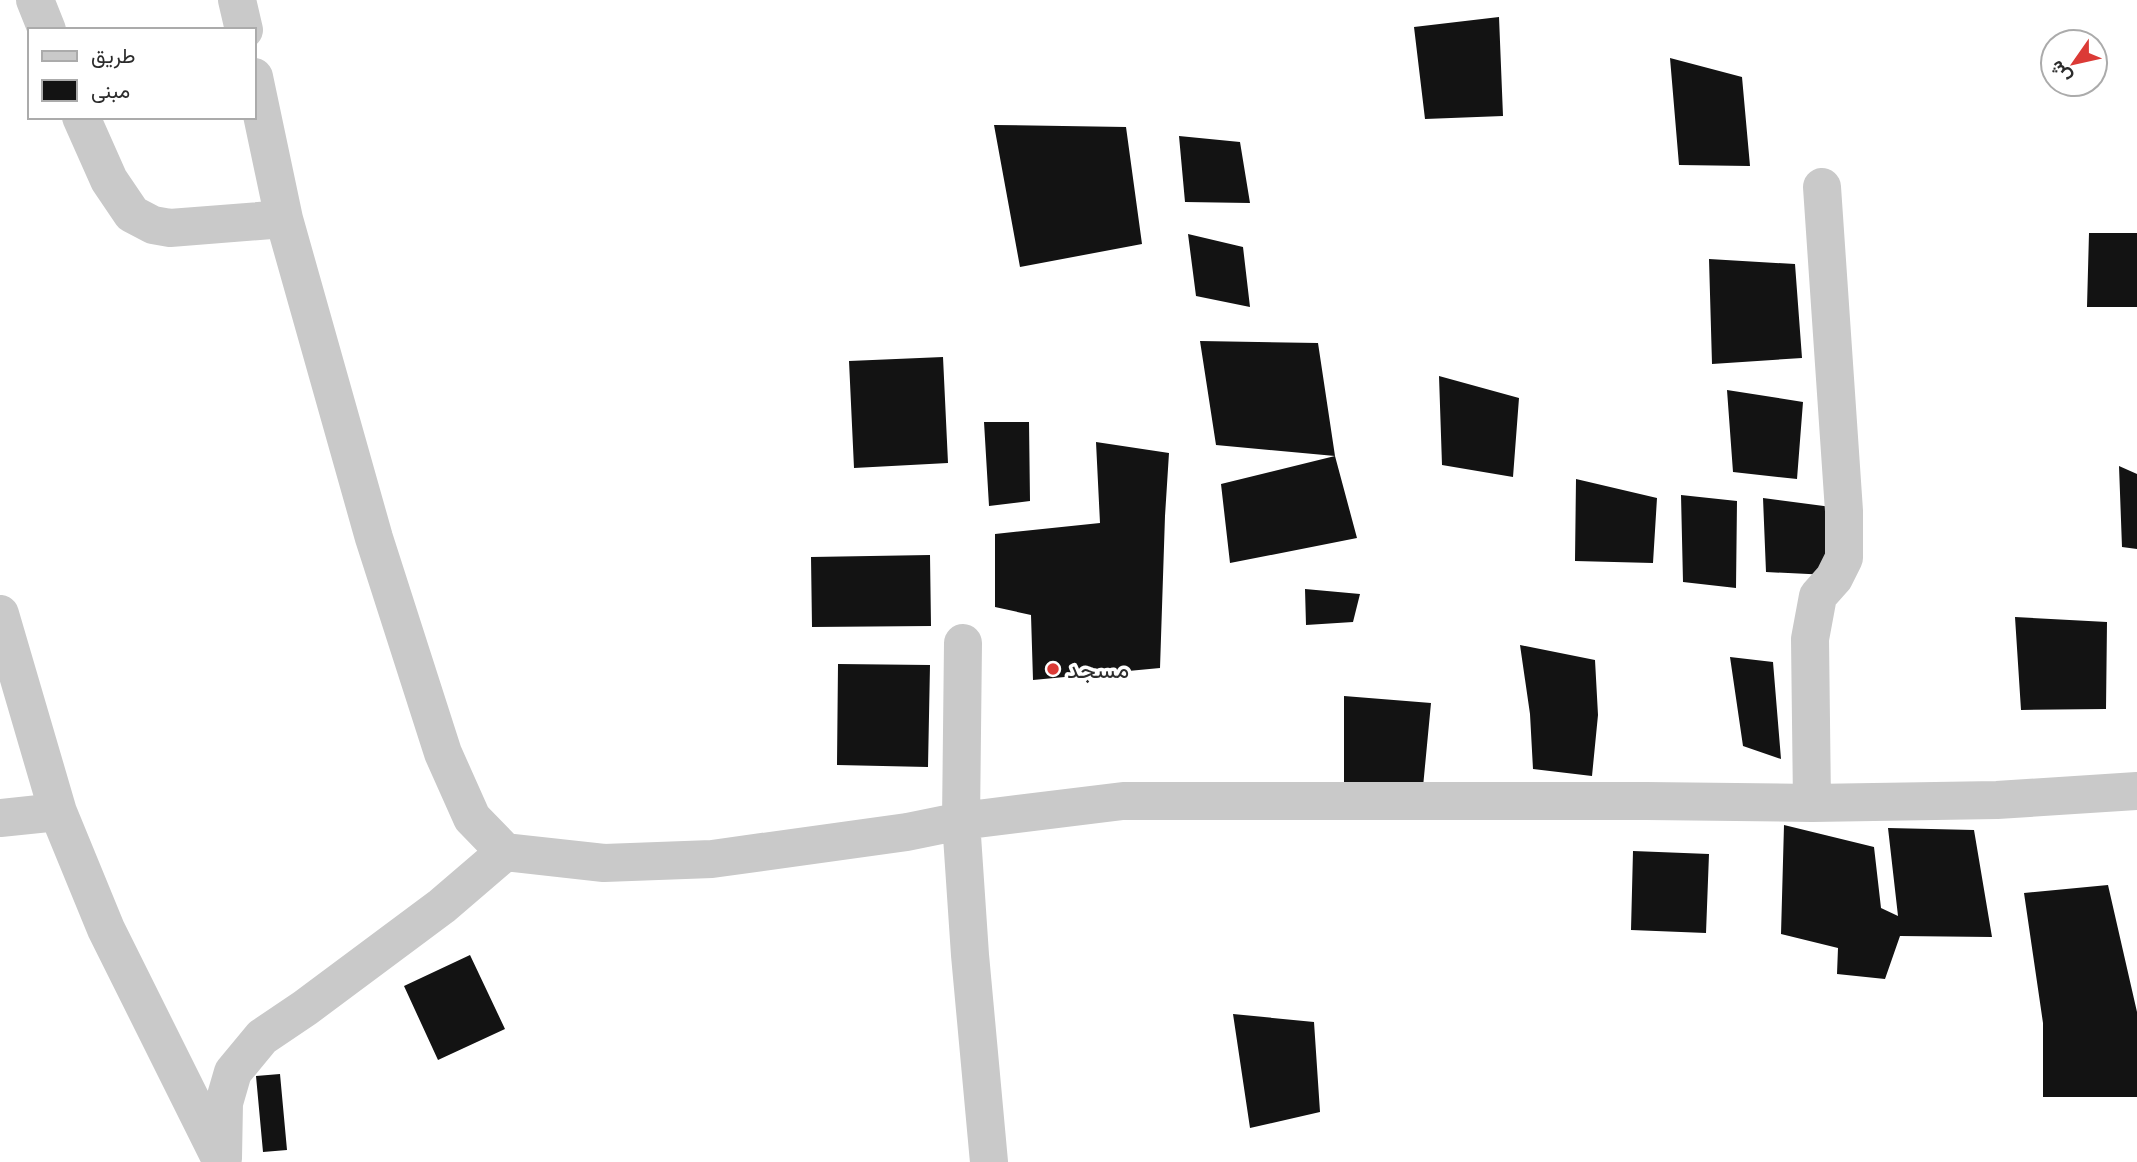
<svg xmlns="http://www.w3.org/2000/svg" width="2137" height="1162" font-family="Inter,Vazirmatn,sans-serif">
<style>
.building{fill:#131313}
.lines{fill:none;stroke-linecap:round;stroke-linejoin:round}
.minor{stroke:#c9c9c9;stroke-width:38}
.poi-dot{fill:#db3a36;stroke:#fff;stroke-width:2.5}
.labels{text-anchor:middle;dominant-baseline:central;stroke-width:7;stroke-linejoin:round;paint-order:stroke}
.poi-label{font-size:24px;fill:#2c2c2c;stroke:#fff;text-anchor:start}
</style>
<rect width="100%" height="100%" fill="#fff"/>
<path class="building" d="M1499,17L1503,116L1425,119L1414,27Z
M1670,58L1742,77L1750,166L1679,165Z
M994,125L1126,127L1142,244L1020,267Z
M1179,136L1240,142L1250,203L1185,202Z
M2089,233H2137V307H2087Z
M1188,234L1243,247L1250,307L1196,296Z
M1709,259L1795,264L1802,358L1712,364Z
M1200,341L1318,343L1335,456L1357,538L1230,563L1221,484L1335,456L1216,445Z
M943,357L948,463L854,468L849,361Z
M1439,376L1519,398L1513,477L1442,465Z
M1727,390L1803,402L1797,479L1733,472Z
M984,422H1029L1030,501L989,506Z
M1096,442L1169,453L1165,516L1160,668L1033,680L1031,615L995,607V534L1100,523Z
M2119,466L2137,474V549L2122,547Z
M1576,479L1657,498L1653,563L1575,561Z
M1681,495L1737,501L1736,588L1683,582Z
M1763,498L1839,508L1829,575L1766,572Z
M930,555L931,626L812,627L811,557Z
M1305,589L1360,594L1353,622L1306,625Z
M2015,617L2107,622L2106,709L2021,710Z
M1520,645L1595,660L1598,715L1592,776L1533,769L1530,714Z
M1730,657L1773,662L1781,759L1743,746Z
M838,664L930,665L928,767L837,765Z
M1344,696L1431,703L1423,787L1344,782Z
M1784,825L1874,847L1881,908L1898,916L1888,828L1974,830L1992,937L1900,936L1885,979L1837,974L1838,948L1781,934Z
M1633,851L1709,854L1706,933L1631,930Z
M2108,885L2137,1012V1097H2043V1023L2024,893Z
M470,955L505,1029L438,1060L404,986Z
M1233,1014L1314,1022L1320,1112L1250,1128Z
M280,1074L287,1150L263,1152L256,1076Z"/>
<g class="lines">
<path class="minor" d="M35,0L47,30
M237,0L244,30
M254,77L284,219L374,538L417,672L443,753L472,818L505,852L604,863L712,859L907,832L961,821L1123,801H1647L1812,803L1997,800L2137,791
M81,117L109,180L132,214L153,225L170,228L284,219
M0,614L58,812L106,929L222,1162
M963,643L961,821L970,955L989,1162
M1812,803L1810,639L1818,596L1834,578L1844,558V511L1822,187
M0,818L58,812
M223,1158L224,1103L233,1072L262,1037L305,1008L442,906L505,852"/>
</g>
<circle class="poi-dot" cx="1053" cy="669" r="7"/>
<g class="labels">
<g class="poi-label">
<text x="1067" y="669">مسجد</text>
</g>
</g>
<rect x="28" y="28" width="228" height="91" fill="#ffffff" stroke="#ababab" stroke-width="2"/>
<rect x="42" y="51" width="35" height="10" fill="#c9c9c9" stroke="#ababab" stroke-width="2"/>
<text x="91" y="63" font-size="21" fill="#2c2c2c">طريق</text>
<rect x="42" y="80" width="35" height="21" fill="#131313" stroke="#ababab" stroke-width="2"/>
<text x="91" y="98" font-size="21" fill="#2c2c2c">مبنى</text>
<g transform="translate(2074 63) rotate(236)"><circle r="33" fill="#ffffff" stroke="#ababab" stroke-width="2"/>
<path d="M0-5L12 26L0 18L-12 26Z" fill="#db3a36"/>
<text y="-10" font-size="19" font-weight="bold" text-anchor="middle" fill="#2c2c2c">ش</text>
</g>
</svg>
